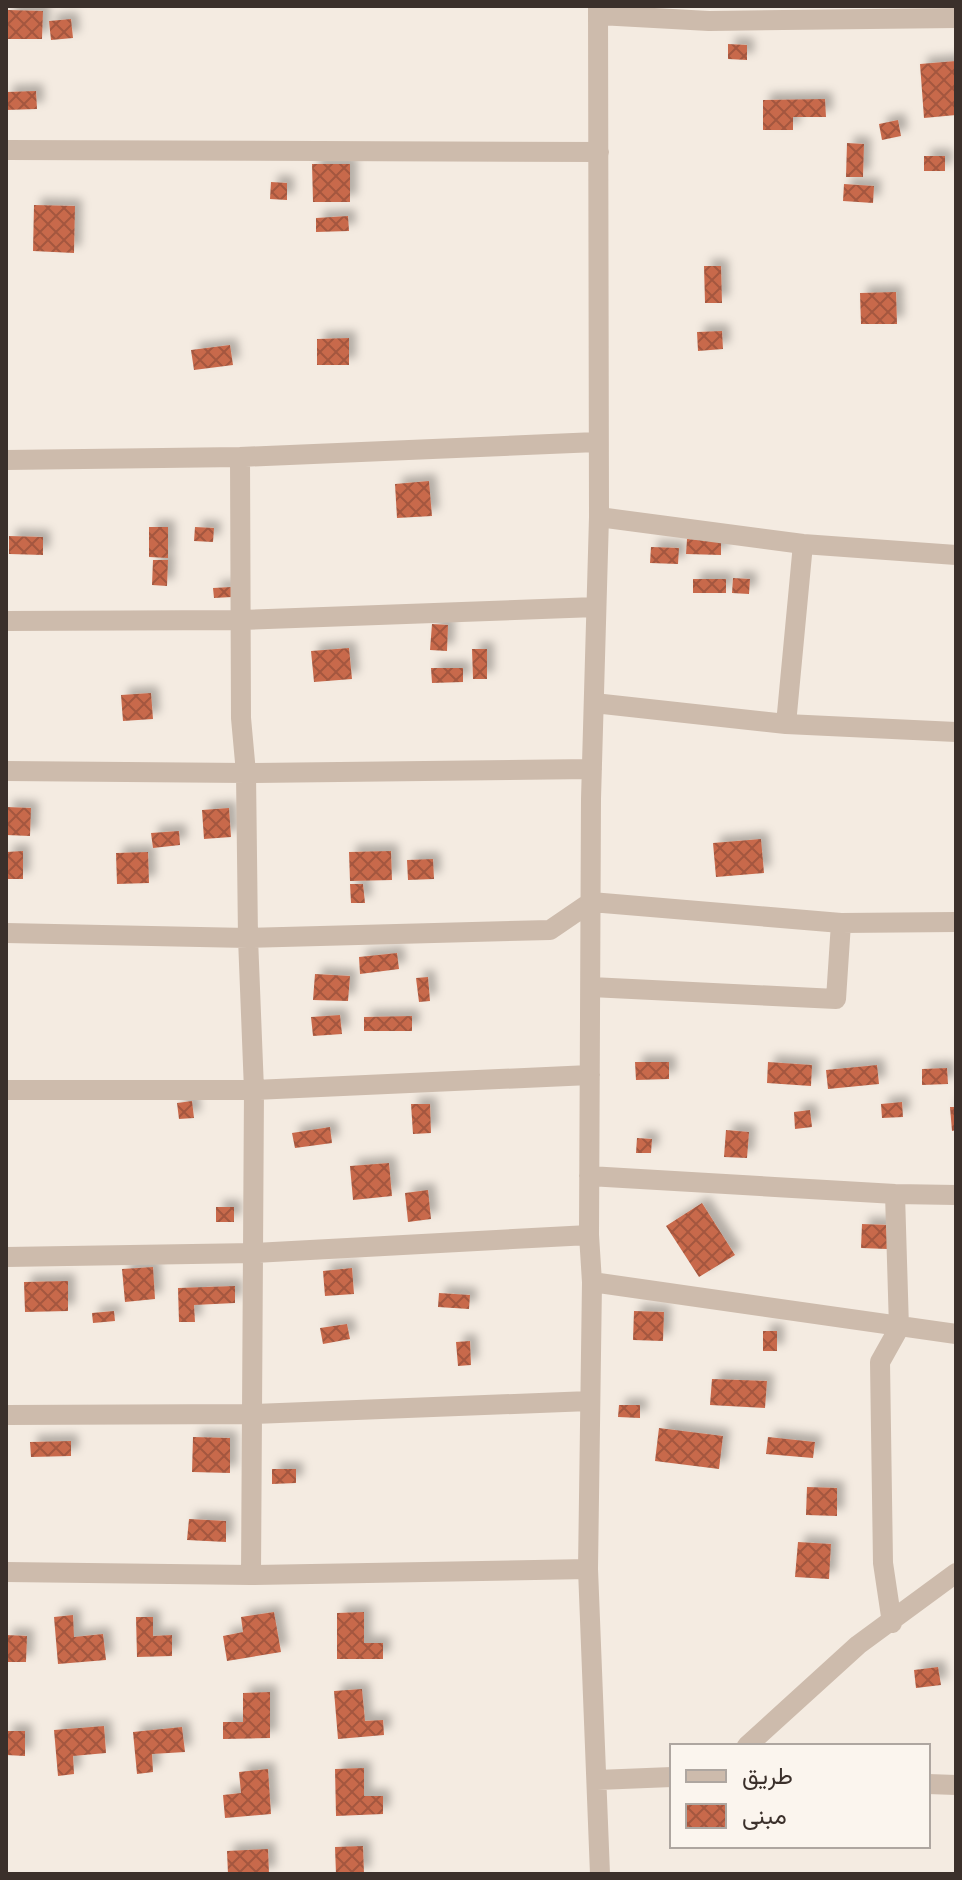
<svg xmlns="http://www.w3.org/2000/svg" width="962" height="1880" font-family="Arial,Vazirmatn,sans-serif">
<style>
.building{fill:url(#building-cross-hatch);filter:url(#shadow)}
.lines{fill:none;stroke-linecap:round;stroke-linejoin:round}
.street{stroke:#cdbbac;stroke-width:20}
</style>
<defs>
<pattern id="building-cross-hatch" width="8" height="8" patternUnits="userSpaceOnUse" patternTransform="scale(2)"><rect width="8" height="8" fill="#c8694b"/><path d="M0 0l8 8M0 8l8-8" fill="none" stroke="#a4573f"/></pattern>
<filter id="shadow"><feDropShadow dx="7" dy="-7" stdDeviation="4" flood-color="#0004"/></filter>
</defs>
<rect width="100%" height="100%" fill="#f4ebe1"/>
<path class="building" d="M8,10L43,11L42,39H8Z
M71,19L73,38L51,40L49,21Z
M728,44L747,45V60L728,59Z
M956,61V115L924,118L920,64Z
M36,91L37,109L6,110V92Z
M825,99L826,117H793V130H763V100Z
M898,120L901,136L882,140L879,124Z
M847,143L864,144L863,177H846Z
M924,156H945V171H924Z
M312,164H350V202H313Z
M271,182L287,183V200L270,199Z
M844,184L874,186L873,203L843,201Z
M34,205L75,206L74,253L33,251Z
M348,216L349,231L316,232V218Z
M704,266H721L722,303H705Z
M896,292L897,324H861L860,293Z
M722,331L723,349L698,351L697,332Z
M349,338V365H317V339Z
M230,345L233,365L194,370L191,350Z
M429,481L432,516L397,518L395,484Z
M149,527H168V558L149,557Z
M195,527L214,528L213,542L194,541Z
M9,536L43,537V555L9,554Z
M687,539L721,541V555L686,554Z
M651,547L679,548L678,564L650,563Z
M153,560H168L167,586L152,585Z
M733,578L750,579L749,594L732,593Z
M693,579H726V593H693Z
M231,587L232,597L214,598L213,588Z
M432,624L448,625L447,651L430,650Z
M349,648L352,679L314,682L311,651Z
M472,649H487V679H473Z
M431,668H463V682L432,683Z
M151,693L153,719L123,721L121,695Z
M6,807L31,808L30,836L6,835Z
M229,808L231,837L204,839L202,810Z
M179,831L180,845L153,848L151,833Z
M761,839L764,873L716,877L713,843Z
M23,851V879H6V852Z
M391,851L392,880L350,881L349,852Z
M148,852L149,883L117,884L116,853Z
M433,859L434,879L408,880L407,860Z
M350,884H363L365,903H351Z
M397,953L399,969L360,974L359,957Z
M315,974L350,976L348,1001L313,1000Z
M428,977L430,1001L419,1002L416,978Z
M340,1015L342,1034L313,1036L311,1017Z
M412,1016V1031H364V1017Z
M635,1062H669V1079L636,1080Z
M768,1062L812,1065L811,1086L767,1083Z
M877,1065L879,1084L828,1089L826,1070Z
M947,1068L948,1084L922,1085V1069Z
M192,1101L194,1118L179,1119L177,1103Z
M902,1102L903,1117L882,1118L881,1104Z
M411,1104H430L431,1133L413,1134Z
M950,1107H956V1130L952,1131Z
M810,1110L812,1127L795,1129L794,1112Z
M330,1127L332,1143L295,1148L292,1133Z
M726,1130L749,1132L747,1158L724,1157Z
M637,1138L652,1139L651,1153H636Z
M389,1163L392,1196L353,1200L350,1166Z
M428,1190L431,1219L408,1222L405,1193Z
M702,1203L735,1255L699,1277L666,1226Z
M216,1207H234V1222H216Z
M862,1224L888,1225L887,1249L861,1248Z
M153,1267L155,1299L125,1302L122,1269Z
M352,1268L354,1294L325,1296L323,1271Z
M68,1281V1311L25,1312L24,1282Z
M235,1286V1303L194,1305L195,1322H179L178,1288Z
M439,1293L470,1295L469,1309L438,1307Z
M114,1311L115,1321L93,1323L92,1313Z
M634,1311L664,1312L663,1341L633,1340Z
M347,1324L350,1339L323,1344L320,1328Z
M763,1331H777V1351H763Z
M470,1341L471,1365L458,1366L456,1342Z
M712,1379L767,1381L765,1408L710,1405Z
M619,1405H640V1418L618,1417Z
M659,1428L723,1436L719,1469L655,1461Z
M193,1437L230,1438V1473L192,1472Z
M768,1437L815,1442L813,1458L766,1454Z
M71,1441V1456L31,1457L30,1442Z
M272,1469H296V1483L272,1484Z
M807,1487L837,1488V1516L806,1515Z
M189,1519L226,1521V1542L187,1540Z
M798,1542L831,1544L829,1579L795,1577Z
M274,1612L281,1652L227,1661L223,1636L243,1632L241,1617Z
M364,1612V1643H383V1659H337V1613Z
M73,1615L74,1637L103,1634L106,1660L58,1664L54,1617Z
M136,1617H153V1636L172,1635V1656L137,1657Z
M6,1635L27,1636L26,1662H6Z
M938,1667L941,1685L916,1688L914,1670Z
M362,1689L365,1721L383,1720L384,1735L338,1739L334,1691Z
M270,1692V1738L223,1739V1722H243V1693Z
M104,1726L106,1753L73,1756L74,1774L58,1776L54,1730Z
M182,1727L185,1752L152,1754L153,1772L137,1774L133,1732Z
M6,1731H25V1756L6,1755Z
M364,1768V1796H383V1814L336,1816L335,1769Z
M268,1769L271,1814L225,1818L223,1795L241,1793L239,1772Z
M363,1846L364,1874H336L335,1847Z
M268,1849L269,1874H228L227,1851Z"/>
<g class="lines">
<path class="street" d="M598,6L599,517L591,799L589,1235L592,1282L588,1569L600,1874
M599,15L709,21L956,18
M6,150L599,152
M240,457L241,718L246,773L248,938L254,1090L251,1575
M6,460L240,457L597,442
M599,517L803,544L956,555
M6,621L241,620L596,607
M594,703L786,724L956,732
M786,724L803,544
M6,771L246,773L592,769
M6,933L248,938L550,930L591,902L841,923
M591,987L836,999L841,923L956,922
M6,1090H254L590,1075
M589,1176L895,1194L956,1195
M6,1257L254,1253L589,1235
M592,1282L956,1334
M6,1415L253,1414L590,1401
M6,1572L251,1575L588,1569
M892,1623L883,1563L880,1362L899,1328L895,1194
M747,1746L858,1645L956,1573
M597,1780L672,1777
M928,1784L956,1785"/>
</g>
<rect width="962" height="1880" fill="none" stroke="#3b302b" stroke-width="16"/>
<rect x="670" y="1744" width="260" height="104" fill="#fbf5ee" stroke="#aea6a0" stroke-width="2"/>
<rect x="686" y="1770" width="40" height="12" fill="#cdbbac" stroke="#aea6a0" stroke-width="2"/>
<text x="742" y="1784" font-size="24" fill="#3b302b">طريق</text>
<rect x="686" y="1804" width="40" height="24" fill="url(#building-cross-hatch)" stroke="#aea6a0" stroke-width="2"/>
<text x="742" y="1824" font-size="24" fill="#3b302b">مبنى</text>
</svg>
